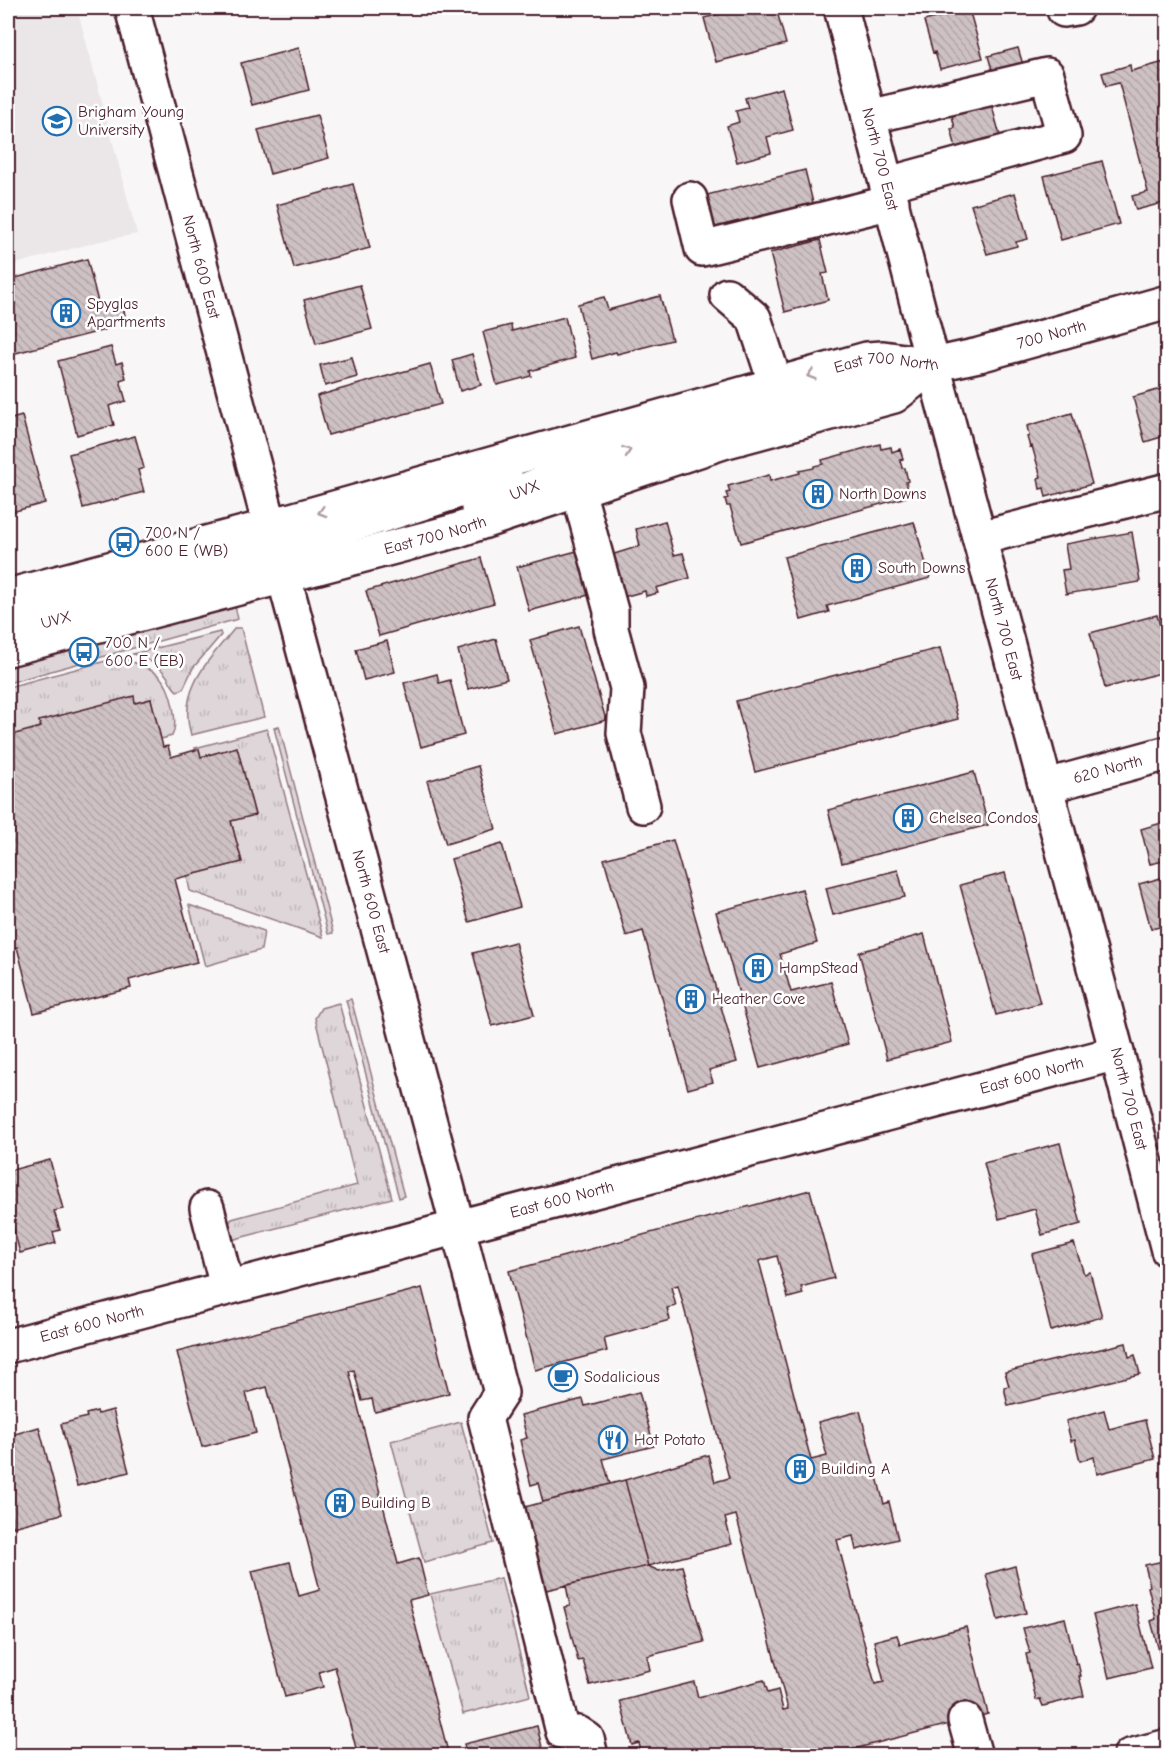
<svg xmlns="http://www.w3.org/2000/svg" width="1175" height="1763" font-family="'Comic Neue',sans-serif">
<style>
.built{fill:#ebe6e8}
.grass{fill:url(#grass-tufts);stroke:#947a82;stroke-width:1.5}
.building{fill:url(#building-back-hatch);stroke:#4a1f2b;stroke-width:1.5}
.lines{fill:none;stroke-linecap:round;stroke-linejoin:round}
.minor-casing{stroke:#4a1f2b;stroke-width:38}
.major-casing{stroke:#4a1f2b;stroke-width:38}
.minor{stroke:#fff;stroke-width:33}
.major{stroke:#fff;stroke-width:33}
.oneway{stroke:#ae9aa0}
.labels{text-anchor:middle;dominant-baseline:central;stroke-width:5;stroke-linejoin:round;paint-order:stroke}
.poi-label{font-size:16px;fill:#4a1f2b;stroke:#fff;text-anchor:start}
.street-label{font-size:16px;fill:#4a1f2b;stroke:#fff}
</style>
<defs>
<pattern id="grass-tufts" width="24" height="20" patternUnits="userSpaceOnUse" patternTransform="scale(1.5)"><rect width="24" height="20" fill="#ded6d9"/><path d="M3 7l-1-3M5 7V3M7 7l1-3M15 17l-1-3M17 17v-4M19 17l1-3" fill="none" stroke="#c0b7ba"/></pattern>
<pattern id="building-back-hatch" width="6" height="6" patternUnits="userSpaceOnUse" patternTransform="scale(1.5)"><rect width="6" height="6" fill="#cdc1c4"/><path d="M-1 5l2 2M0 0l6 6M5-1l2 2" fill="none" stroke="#b2a5a9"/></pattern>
</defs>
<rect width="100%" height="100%" fill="#f8f6f7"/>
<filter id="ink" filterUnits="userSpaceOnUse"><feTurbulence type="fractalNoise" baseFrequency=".0167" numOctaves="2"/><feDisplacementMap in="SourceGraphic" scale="12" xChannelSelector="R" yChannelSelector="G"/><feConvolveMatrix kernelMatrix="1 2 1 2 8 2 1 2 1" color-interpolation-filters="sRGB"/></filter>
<g filter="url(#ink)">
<path class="built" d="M8,8H77L137,234L100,241L8,266Z"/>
<path class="grass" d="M230,606H235L238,619L8,683V663Z
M235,628H241L264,717L191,735C177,690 209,660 235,628Z
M220,632L221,635L193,668L183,689L177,691C171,686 170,680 166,675C157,663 146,659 133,654Z
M121,657C131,662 152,668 160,677C171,688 179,722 172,736L161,739L151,699L135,703L134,697L39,721L41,727L8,736V687Z
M279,726L333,933L328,934L274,728Z
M267,729L323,937L190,891L187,876L242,862L231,821L255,815L237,748L201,757L199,750H196L195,748Z
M189,905L264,931L261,950L205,966Z
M351,999L404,1196L399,1198L346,1000Z
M339,1003L392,1198L231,1240L227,1225L232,1219L357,1185L315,1018L321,1008Z
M461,1422L493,1543L424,1562L391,1441Z
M501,1578L530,1696L463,1714L430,1594Z"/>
<path class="building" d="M743,8H776L786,44L716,62L704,18Z
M969,9L983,58L940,69L935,52L933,53L924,21Z
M299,48L309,90L252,105L241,63Z
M1018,48L1024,68L994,76L988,56Z
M1168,61V196L1162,198L1163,203L1136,210L1132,196L1148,192L1119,83L1106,86L1102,73L1130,65L1131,71Z
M782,88L793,130L767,137L771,153L737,162L727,126L739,122L736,111L748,108L745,98Z
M990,99L1002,143L958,155L951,129L955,128L949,104Z
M317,115L329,158L270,174L258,130Z
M1102,161L1119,224L1061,240L1044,176Z
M805,170L815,211L713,237L703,196Z
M353,184L370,248L294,268L277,205Z
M1015,193L1028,239L1016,242L1017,246L987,254L971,205Z
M820,240L828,273L822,274L828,300L785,312L770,253Z
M87,259L99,306L121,300L126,319L104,325L105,330L8,355V280Z
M360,285L372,329L316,344L304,300Z
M660,296L672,340L617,354L616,352L592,359L578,304L604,297L608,310Z
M565,317L575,358L530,371L531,376L497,385L483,332L511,325L512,331Z
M111,347L116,364L122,362L126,378L120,380L126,401L109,406L114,425L77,435L58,361Z
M472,354L481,385L460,391L452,360Z
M352,357L357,377L325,386L320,365Z
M430,364L441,404L328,435L317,396Z
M1168,387V435L1145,442L1133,397Z
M1072,413L1092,484L1046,497L1044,488L1040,489L1038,478L1041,477L1032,446L1030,447L1027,437L1029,436L1027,426Z
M22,416L45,503L8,513V420Z
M135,436L144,468L138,470L144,492L83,508L69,454Z
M880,444L881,449L891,447L892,452L900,449L903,459L900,460L902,468H905L908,481L906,482L910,496L741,543L730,506H727L725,499L728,498L726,493L730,492L728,486L769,475L770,481L800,473L799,471L814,468V466L823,464L822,460Z
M665,521L674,555L683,553L690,578L656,588L658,593L646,596L645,591L623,597L611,555L640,546L636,529Z
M914,522L930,578L827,606L829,612L801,620L784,557Z
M1132,532L1140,582L1066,594L1062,570L1069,569L1065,544Z
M588,548L600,592L529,611L517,567Z
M481,558L494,603L379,636L366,591Z
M1157,615L1161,629L1168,628V671L1105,688L1090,633Z
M579,626L606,720L557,734L530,640Z
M496,639L507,679L468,689L458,650Z
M387,641L395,672L364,680L356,649Z
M940,648L958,719L755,772L736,701Z
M437,674L439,683L450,680L464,735L421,747L404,683Z
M134,696L135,703L151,699L163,747L168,746L171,757L199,749L201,757L237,747L255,815L231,821L242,862L175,879L197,962L129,980L131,988L34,1013L17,947L8,949V736L41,727L39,721Z
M478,766L496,829L446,844L427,781Z
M974,772L988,825L842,863L828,810Z
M1168,821V860L1150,864L1141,829Z
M673,840L737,1062L709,1070L713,1082L688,1089L643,931L626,936L604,859Z
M502,844L520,907L469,922L451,859Z
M898,870L905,897L833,915L826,888Z
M1005,873L1040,1003L996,1015L960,885Z
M1168,876V925L1151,929L1139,884Z
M802,889L817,943L780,954L791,992L831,982L848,1044L760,1068L716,912Z
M924,934L952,1042L887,1059L859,952Z
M515,942L534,1015L492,1026L473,953Z
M1060,1143L1081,1224L1042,1235L1035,1209L999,1219L984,1163Z
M50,1160L63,1209L54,1211L60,1230L53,1232L56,1243L20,1253L8,1208V1171Z
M810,1190L834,1278L801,1287L803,1294L788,1298L777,1256L759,1261L811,1460L827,1456L818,1422L860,1411L884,1504L889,1502L898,1539L856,1550L853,1536L837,1540L875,1684L884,1682L874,1641L897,1635L900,1644L966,1627L988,1714L827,1756H642L639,1743L632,1745L620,1701L694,1682L698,1697L764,1680L768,1693L778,1690L783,1710L788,1709L736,1515L725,1518L732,1544L648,1566L625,1480L708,1455L715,1482L729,1478L678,1285L671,1287L676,1306L667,1308L670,1320L604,1338L607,1351L535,1370L509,1271Z
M1074,1243L1084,1274L1090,1272L1102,1317L1051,1331L1032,1254Z
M422,1288L449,1393L375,1412L372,1399L362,1401L354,1370L349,1371L398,1564L419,1558L428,1595L409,1600L449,1756H358L335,1667L319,1672L323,1687L285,1697L252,1571L290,1562L299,1596L320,1590L267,1387L246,1393L256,1433L202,1447L177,1352Z
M1126,1343L1129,1357L1135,1355L1140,1374L1008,1406L1004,1387L1009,1386L1005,1372Z
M639,1392L654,1446L603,1459L610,1484L543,1502L538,1483L531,1485L520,1440L527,1438L521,1415L583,1399L585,1406Z
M113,1410L129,1472L77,1486L61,1424L87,1417L86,1414L97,1411L98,1414Z
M1104,1410L1109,1429L1145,1420L1155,1459L1097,1474L1094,1457L1080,1461L1075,1440L1071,1441L1066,1421Z
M39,1427L62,1514L13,1527L8,1506V1436Z
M625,1480L648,1566L546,1590L542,1576L538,1577L524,1522L528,1521L525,1507Z
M1168,1560V1665L1163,1666L1151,1621L1156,1619L1148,1587L1150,1586L1145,1565Z
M648,1566L659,1571L682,1566L704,1642L647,1656L650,1670L590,1685L583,1660L578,1661L564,1607L570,1606L566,1585Z
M1015,1566L1026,1613L998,1620L986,1574Z
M1135,1604L1151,1668L1109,1678L1093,1615Z
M1065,1618L1076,1664L1078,1663L1081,1676H1079L1084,1696L1043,1706L1040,1699L1036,1700L1026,1654L1030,1653L1023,1628Z
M10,1678L15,1696L8,1699V1679Z
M537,1726L544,1756H467L464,1744Z"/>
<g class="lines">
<g class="minor-casing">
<g id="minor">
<path id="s1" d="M132,8L270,526"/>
<path id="s2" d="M841,8L933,365L1117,1053L1168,1250"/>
<path d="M1064,10L1076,8"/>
<path d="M869,117L1047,75L1064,136L888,184"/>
<path d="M690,199L702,249L892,202"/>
<path d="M727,295L754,318L776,385"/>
<path d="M578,490L611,611V629L627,688L624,733L643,806"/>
<path id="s3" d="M478,508L635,448L695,429L933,365"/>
<path d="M980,538L1168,490"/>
<path id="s4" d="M284,577L447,1186L501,1393L485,1418L563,1732L578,1733L587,1739L591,1756"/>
<path d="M8,617C174,573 343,533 505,475"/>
<path id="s5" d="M1047,786L1168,753"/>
<path d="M207,1208L227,1287"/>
<path id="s6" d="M8,1346L1117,1053"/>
<path d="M965,1720L975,1756"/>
<path d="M1130,1756L1168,1746"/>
</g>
</g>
<g class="major-casing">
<g id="major">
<path id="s7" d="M8,596L270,526L867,359L883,358L933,365L979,355L1168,302"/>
<path id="s8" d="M8,649L455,531L723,442L894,396L933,365"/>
</g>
</g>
<use href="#minor" class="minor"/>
<use href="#major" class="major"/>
</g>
<defs><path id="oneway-chevron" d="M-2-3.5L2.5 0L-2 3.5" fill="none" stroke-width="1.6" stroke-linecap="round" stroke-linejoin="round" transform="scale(1.5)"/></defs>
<g class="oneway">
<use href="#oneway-chevron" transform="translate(811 375) rotate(164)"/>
<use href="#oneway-chevron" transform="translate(627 451) rotate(-20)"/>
<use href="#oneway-chevron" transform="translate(322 512) rotate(164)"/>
</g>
</g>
<defs>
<g id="university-ring" transform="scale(1.5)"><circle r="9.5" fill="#fff" stroke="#1f6fb2" stroke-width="1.5"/><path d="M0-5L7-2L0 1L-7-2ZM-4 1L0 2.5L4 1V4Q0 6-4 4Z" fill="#1f6fb2"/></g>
<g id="building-ring" transform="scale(1.5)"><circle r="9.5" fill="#fff" stroke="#1f6fb2" stroke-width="1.5"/><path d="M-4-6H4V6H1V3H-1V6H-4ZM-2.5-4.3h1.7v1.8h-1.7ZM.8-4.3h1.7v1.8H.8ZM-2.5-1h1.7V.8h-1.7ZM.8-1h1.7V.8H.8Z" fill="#1f6fb2"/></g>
<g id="bus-ring" transform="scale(1.5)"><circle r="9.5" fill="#fff" stroke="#1f6fb2" stroke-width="1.5"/><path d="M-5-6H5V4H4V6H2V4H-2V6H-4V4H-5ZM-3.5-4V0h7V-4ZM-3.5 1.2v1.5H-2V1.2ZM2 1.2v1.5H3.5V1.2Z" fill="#1f6fb2"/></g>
<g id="cafe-ring" transform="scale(1.5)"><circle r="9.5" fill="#fff" stroke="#1f6fb2" stroke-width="1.5"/><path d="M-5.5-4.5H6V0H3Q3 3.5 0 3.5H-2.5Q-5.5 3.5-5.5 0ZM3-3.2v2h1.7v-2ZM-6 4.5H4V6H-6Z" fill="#1f6fb2"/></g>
<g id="restaurant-ring" transform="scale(1.5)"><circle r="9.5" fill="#fff" stroke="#1f6fb2" stroke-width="1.5"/><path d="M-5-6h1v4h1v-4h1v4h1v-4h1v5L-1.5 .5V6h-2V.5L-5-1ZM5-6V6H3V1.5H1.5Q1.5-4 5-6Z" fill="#1f6fb2"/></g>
</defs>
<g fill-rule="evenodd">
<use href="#university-ring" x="57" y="121"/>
<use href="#building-ring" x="66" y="313"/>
<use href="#building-ring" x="818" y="494"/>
<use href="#bus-ring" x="124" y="542"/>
<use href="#building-ring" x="857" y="568"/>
<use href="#bus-ring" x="84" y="652"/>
<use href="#building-ring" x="908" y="818"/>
<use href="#building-ring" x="758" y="968"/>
<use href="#building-ring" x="691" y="999"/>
<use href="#cafe-ring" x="563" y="1377"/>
<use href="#restaurant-ring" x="613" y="1440"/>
<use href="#building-ring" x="800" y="1469"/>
<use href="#building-ring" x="340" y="1503"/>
</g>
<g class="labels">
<g class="poi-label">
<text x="78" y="112">Brigham Young<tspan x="78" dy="18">University</tspan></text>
<text x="87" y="304">Spyglas<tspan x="87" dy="18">Apartments</tspan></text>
<text x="839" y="494">North Downs</text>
<text x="145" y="533">700 N /<tspan x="145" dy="18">600 E (WB)</tspan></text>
<text x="878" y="568">South Downs</text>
<text x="105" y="643">700 N /<tspan x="105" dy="18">600 E (EB)</tspan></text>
<text x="929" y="818">Chelsea Condos</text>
<text x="779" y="968">HampStead</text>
<text x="712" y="999">Heather Cove</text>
<text x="584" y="1377">Sodalicious</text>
<text x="634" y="1440">Hot Potato</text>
<text x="821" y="1469">Building A</text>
<text x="361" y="1503">Building B</text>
</g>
<g class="street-label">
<text stroke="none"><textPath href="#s2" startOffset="156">North 700 East</textPath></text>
<text stroke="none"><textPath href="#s1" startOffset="268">North 600 East</textPath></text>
<text stroke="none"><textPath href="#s7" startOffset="1080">700 North</textPath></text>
<text stroke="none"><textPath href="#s7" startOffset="910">East 700 North</textPath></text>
<text stroke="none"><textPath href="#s3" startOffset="50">UVX</textPath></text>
<text stroke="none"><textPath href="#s8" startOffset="442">East 700 North</textPath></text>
<text transform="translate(56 620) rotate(-15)">UVX</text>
<text stroke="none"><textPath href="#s2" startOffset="642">North 700 East</textPath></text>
<text stroke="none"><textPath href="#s5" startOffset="63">620 North</textPath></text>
<text stroke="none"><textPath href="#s4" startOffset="336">North 600 East</textPath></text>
<text stroke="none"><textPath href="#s6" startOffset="1059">East 600 North</textPath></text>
<text stroke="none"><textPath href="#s2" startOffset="1128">North 700 East</textPath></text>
<text stroke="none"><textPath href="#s6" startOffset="573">East 600 North</textPath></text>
<text stroke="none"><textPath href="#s6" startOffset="87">East 600 North</textPath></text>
</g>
</g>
<rect width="1175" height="1763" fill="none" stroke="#fff" stroke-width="30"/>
<rect x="15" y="15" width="1145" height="1733" fill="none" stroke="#4a1f2b" stroke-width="2" filter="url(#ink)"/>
</svg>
